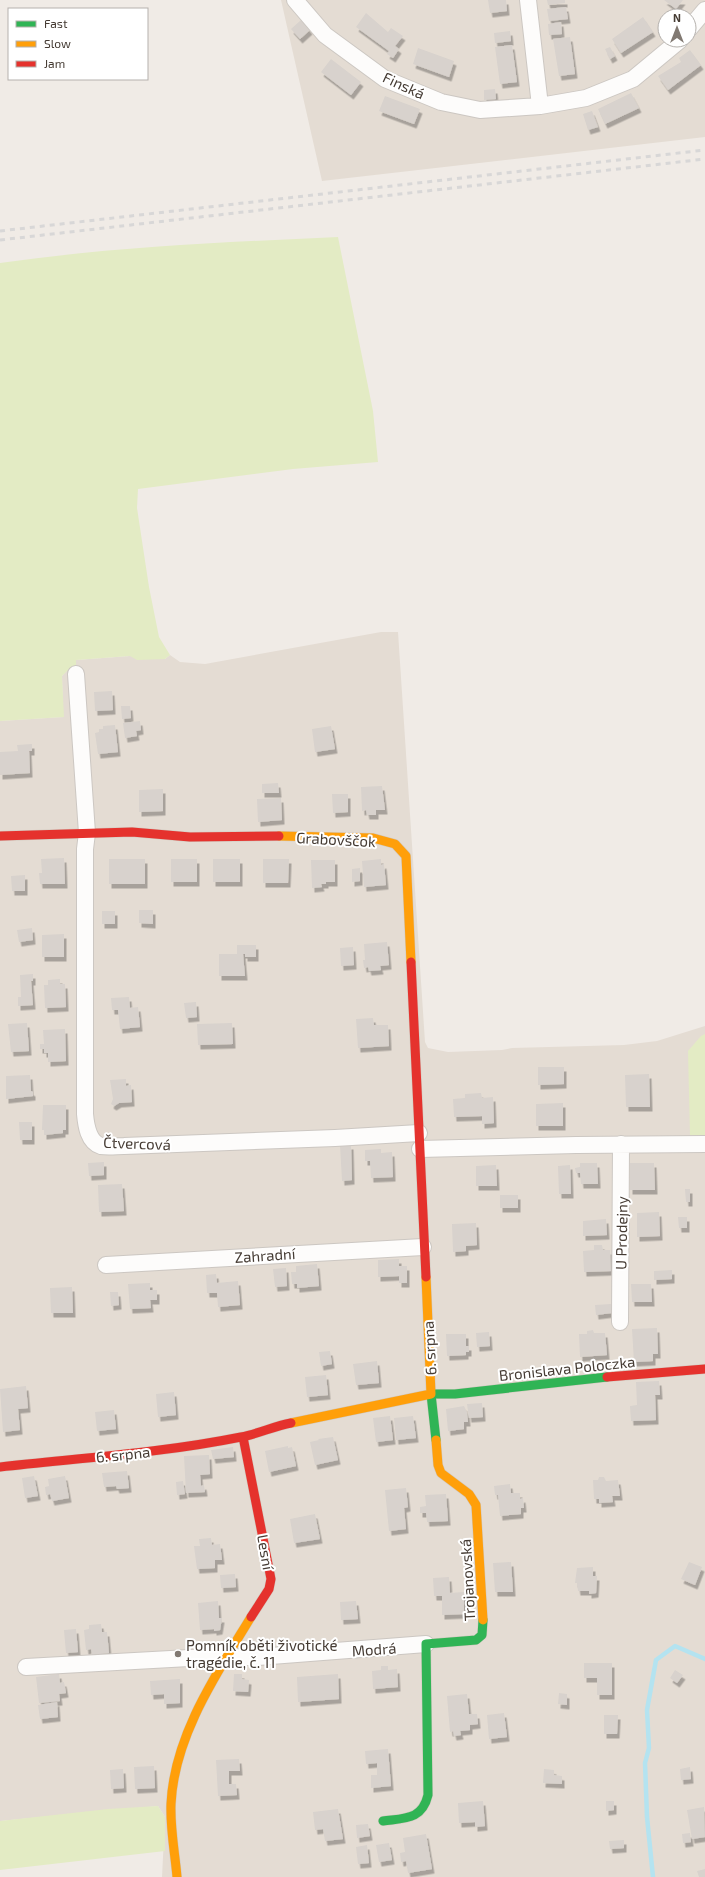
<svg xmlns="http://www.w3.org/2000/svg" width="705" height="1877" font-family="'Exo 2',sans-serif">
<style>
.residential{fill:#e4dcd3;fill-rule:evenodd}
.green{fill:#e3ebc4}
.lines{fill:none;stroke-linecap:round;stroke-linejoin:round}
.stream{stroke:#b4e3f0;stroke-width:4.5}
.building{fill:#d8d2cd;filter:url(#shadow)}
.street-casing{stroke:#ccc7c2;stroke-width:18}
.fast-casing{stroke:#d1c8be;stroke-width:10}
.slow-casing{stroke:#d1c8be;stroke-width:10}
.jam-casing{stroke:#d1c8be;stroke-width:10}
.street{stroke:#fdfcfb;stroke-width:16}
.fast{stroke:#30b455;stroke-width:9}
.slow{stroke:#ff9f0a;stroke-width:9}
.jam{stroke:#e5322d;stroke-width:9}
.rail{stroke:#d8d7d7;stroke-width:3;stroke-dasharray:5 5;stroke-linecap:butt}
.poi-dot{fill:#817972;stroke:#fff;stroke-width:1.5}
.labels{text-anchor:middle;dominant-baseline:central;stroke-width:4;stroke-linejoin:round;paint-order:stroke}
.street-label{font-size:15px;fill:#453b33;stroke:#fff}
.poi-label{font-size:15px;fill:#453b33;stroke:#fff;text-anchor:start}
</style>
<defs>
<filter id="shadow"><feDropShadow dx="2.5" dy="4.5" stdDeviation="0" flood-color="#0004"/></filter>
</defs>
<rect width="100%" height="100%" fill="#f0ebe6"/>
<path class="residential" d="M281,0H705V137L322,181ZM665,16H689V40H665Z
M381,632H398L425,1042L428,1048L448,1052L502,1050L512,1048L624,1045L657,1041L705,1026V1877H162L165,1817L158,1806L0,1821V721L63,717L62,676L76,660L130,656L165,659L170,655L180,662L205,664Z"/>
<path class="green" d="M338,237L373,411L378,462L293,469L138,489L137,508L149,587L159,637L170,655L165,659L137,660L130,656L76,660V669H69L62,676L64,717L0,721V263C112,247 225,242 338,237Z
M705,1034V1138L690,1135L688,1051L701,1036Z
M158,1806L165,1817V1851L0,1870V1821L108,1809Z"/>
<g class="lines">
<path class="stream" d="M653,1877L647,1817L645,1763L649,1748L647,1710L656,1660L675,1646L705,1659"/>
</g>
<path class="building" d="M488,0H506L507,11L490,13Z
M547,0H565V3L548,5Z
M664,0H683L676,9Z
M566,7L568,19L549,21L547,9Z
M366,13L388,32L391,28L403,36L395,46L399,49L393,58L387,54L389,51L356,27Z
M643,17L653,32L621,53L612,39Z
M301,20L310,30L300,39L291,29Z
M561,22L562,34L549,35L548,24Z
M510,31L511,41L495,43L494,33Z
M570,37L575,74L559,76L553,39Z
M512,45L517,82L500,84L495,47Z
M610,47L615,56L610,59L605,49Z
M418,48L454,61L449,77L413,64Z
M690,50L701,65L668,90L658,76L681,62L679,58Z
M331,59L361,82L351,95L321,72Z
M495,89L496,99L484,100V90Z
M631,93L639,108L605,124L598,109Z
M385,96L420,109L414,124L379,111Z
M592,111L598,127L588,130L583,114Z
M112,691L113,710L95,711L94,692Z
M121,706H130L131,718L122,719Z
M140,721L141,730L136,731L137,736L125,738L123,723Z
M115,725L118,752L98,754L95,733L99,732V729H103V726Z
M331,726L335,749L315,752L312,729Z
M32,744V751H29L30,773L0,775V752L18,751L17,745Z
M278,783L279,793H262V784Z
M382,786L385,810H376V815H367L366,810L362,811L361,787Z
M163,789V811L139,812V790Z
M332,794H348V812L333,813Z
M281,798L282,820L258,822L257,799Z
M64,858L65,884H40L39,873H42L41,859Z
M109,859H145V884H109Z
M171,859H197V882H171Z
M213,859H240V882H213Z
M263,859H289L288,883H263Z
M381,859V865L384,864L386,885L364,887L362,861Z
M311,860H335V882H326V884H321L322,887L312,888Z
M360,868V881L352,882V869Z
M25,875V891H12L11,876Z
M139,910H153V924L139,923Z
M102,911H115V924H102Z
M32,928L33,940L19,942L17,930Z
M64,934V957H42V935Z
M387,942L389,965L380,966L381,970L369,971L368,967L364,968L363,960H365L364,944Z
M237,945H256V957H245V954H243L245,976H219V954H237Z
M353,947L354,965L341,966L340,948Z
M33,974V981H31L33,1005L18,1006V997H21L20,975Z
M60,979V984H65L66,1007L45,1008L44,985H48V980Z
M129,997L130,1008L138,1007L140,1027L120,1029L118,1010H112L111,998Z
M196,1002L197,1017L186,1018L184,1003Z
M373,1018L374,1025H388L389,1046L358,1048L356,1019Z
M27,1023L29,1051L11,1052L8,1024Z
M232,1023L233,1044L198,1045L197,1024Z
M65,1029L66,1061L48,1062V1053H44V1049H40V1044H44L43,1030Z
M538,1067H564V1084L538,1085Z
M649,1074L650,1107H626L625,1075Z
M30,1075L31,1091L33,1092V1096L6,1099V1076Z
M126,1079V1086L131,1085L132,1102L119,1103L114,1106L111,1104L113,1099L110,1080Z
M481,1093L482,1098L493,1097L494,1123L482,1124V1116L454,1117L453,1099L465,1098V1094Z
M563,1103V1126H536V1104Z
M43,1105H66V1130H63V1133L44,1135V1130H42Z
M19,1122H32V1140H20Z
M340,1145H351L352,1180L342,1181Z
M381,1149V1153L392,1152L393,1177L371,1178L370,1161H365V1150Z
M104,1162V1175L89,1176L88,1163Z
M580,1163H597L598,1184H581L580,1173H576L575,1168L580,1167Z
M630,1163H654L655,1190H630Z
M496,1165L497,1186H476V1166Z
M570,1165L571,1194H559L558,1166Z
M122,1184L124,1211L99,1212L98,1185Z
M685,1189H690V1202H686Z
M500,1195H518V1208H500Z
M659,1212L660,1236L637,1237V1213Z
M678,1217H687V1228H679Z
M606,1219L607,1235L583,1236V1221Z
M476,1223L477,1245L466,1246V1251L453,1252L452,1224Z
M594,1245H602L603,1250H610L611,1271L584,1272L583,1251L594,1250Z
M399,1259V1266H407V1283H399V1276L378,1277V1260Z
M317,1264L319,1286L297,1288V1284H292L291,1272H296V1266Z
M286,1268L287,1286L275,1287L273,1269Z
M672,1270V1279L654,1280V1271Z
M216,1274L217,1283L238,1281L240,1305L218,1307L217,1293H207L206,1275Z
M150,1283V1290H157V1300H150L151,1308L130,1309L128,1284Z
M631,1284H651L652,1302H632Z
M72,1287L73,1313H51L50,1288Z
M110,1292H118L119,1305L111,1306Z
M611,1304L612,1313L596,1315L595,1305Z
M657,1328L658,1354H653V1361L634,1362L632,1329Z
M593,1330L594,1333H605L607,1355L580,1357L579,1334H587V1331Z
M489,1332L490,1346L477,1347L476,1333Z
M446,1334H466V1346H469V1352H466V1355L447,1356Z
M330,1351L332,1364L321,1366L319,1352Z
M377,1361L379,1383L356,1385L353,1364Z
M326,1375L328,1395L307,1397L305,1377Z
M659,1381L660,1395H655L656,1420L631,1421L630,1406L637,1405L636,1382Z
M26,1386L28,1408L18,1409L20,1430L3,1432L0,1389Z
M174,1392L176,1415L158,1417L156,1394Z
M482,1403L483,1417L469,1418L467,1404Z
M464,1406L467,1412L468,1422H464V1429L448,1431L446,1409Z
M114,1410L116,1429L97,1431L95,1412Z
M390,1416L393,1440L376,1442L373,1418Z
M413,1416L416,1438L396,1440L394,1418Z
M333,1437L338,1460L315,1465L310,1442L319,1440L318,1439Z
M288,1446V1448L292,1447L296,1466L269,1472L265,1451Z
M233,1447L234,1457L213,1459L211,1450Z
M209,1455L210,1474L200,1475L201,1486L204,1485L205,1492L186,1493L184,1456Z
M127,1471L129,1488L117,1489L116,1486L104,1487L102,1473Z
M34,1476L38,1496L25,1498L22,1478Z
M65,1476L69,1498L52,1501L50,1494L46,1495L45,1487L49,1486L48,1479Z
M599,1477H604L606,1481L618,1480L620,1496H612L613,1502L599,1503V1499H594L593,1480H598Z
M183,1481L185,1494L177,1495L176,1482Z
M510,1484L511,1493H520V1499L523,1498L524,1508H521V1514L500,1516L498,1495H495L494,1486Z
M406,1488L408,1507L404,1508L406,1529L389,1531L385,1490Z
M446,1494L448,1521L427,1522L426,1513H420V1507L426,1506L425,1495Z
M315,1514L320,1539L294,1543L290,1519Z
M211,1538L212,1545L220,1544L222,1560H215V1568L197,1569L194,1546H200L199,1539Z
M511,1562L513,1592H495L493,1563Z
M689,1562L702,1567L695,1585L681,1579Z
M593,1567V1576H597L596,1593L589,1594V1591H578L577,1583H575L577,1568Z
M235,1574L236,1587L221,1588L220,1575Z
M449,1577L450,1593L464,1592V1614L442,1615V1596H434L433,1578Z
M218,1601L219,1618H222L220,1630L214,1631V1629L200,1630L198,1603Z
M356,1601L358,1619L341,1620L340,1602Z
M101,1624L102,1632H107L109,1653L92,1655L91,1649L86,1650L84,1630L89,1629V1625Z
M76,1629L78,1652L66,1653L64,1630Z
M584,1663H612V1695H597V1678H584Z
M381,1666H388V1670L397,1669L398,1687L373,1689L372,1671L381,1670Z
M675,1670L683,1675L677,1683L670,1678Z
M59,1674L60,1683L64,1682L66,1693L59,1694L60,1701L39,1703L36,1677Z
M234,1674H242V1679L249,1680L248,1692L233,1691Z
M338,1674L339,1699L298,1702L297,1677Z
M180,1679V1703L164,1704V1694L151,1695L150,1681Z
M559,1693L567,1694V1705L558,1704Z
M467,1694L469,1714H477L478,1724L470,1725V1730L460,1731L461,1735L454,1736L453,1731L450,1732L447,1696Z
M57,1702L58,1717L40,1719L38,1705Z
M504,1713L507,1737L489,1739L487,1715Z
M604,1715H618L617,1734H604Z
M388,1749L391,1786L371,1788V1775H377V1763L366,1764L365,1751Z
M239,1759L240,1771H229V1784H236L237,1795L218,1796L216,1760Z
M154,1766L155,1788L135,1789L134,1767Z
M690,1767L691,1779L681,1780L680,1769Z
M123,1769L124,1788L111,1789L110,1770Z
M544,1769L554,1770V1775L562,1776V1784L543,1783Z
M483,1801L485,1826L475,1827V1822L459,1823L458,1803Z
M606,1801H614V1810L606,1811Z
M704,1807L705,1837L692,1839L687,1810Z
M338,1809L343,1839L325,1841L323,1829L315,1830L313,1812Z
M368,1824L370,1836L357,1838L356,1825Z
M690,1833L691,1842L683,1843L682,1834Z
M426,1834L432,1869L408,1873L406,1861L401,1862L400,1853L405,1852L403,1838Z
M624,1840V1848L610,1849L609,1841Z
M389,1843L392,1860L379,1862L376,1845Z
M367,1845L369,1863L358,1864L356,1847Z
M705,1869V1877H699L697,1871Z"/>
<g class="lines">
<g class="street-casing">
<path id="street" d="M295,0L325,35L385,79L441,102L480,110L540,106L586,98L633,79L680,40
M528,0L540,106
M689,29L705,10
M76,674L87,833L85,849V1114C86,1125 88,1142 101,1146C108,1147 117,1146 124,1146L335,1138L419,1133
M420,1149L576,1145L705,1144
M106,1265L423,1247
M620,1322L621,1144
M26,1667L189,1658L258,1657L426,1644"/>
</g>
<g class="fast-casing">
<path id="fast" d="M436,1440L431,1394H455L607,1377
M383,1821C405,1818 422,1820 428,1795L426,1644L476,1640L482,1635L483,1620"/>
</g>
<g class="slow-casing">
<path id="slow" d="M279,836L373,838L395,844L406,856L411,962
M291,1423L431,1394L426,1277
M436,1440L438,1465L441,1473L469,1494L476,1505L483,1620
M177,1877C175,1853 170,1829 171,1804C174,1736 217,1673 251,1617"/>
</g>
<g class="jam-casing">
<path id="jam" d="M0,836L132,832L190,837L279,836
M411,962L426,1277
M607,1377L705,1369
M243,1437L271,1579L269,1589L251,1617
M0,1467C80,1458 162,1453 241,1437C258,1434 274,1426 291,1423"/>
</g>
<use href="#street" class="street"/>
<use href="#fast" class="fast"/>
<use href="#slow" class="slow"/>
<use href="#jam" class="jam"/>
<path class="rail" d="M0,231L705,150
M0,240L705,159"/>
</g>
<circle class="poi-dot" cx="178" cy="1654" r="4"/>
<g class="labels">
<g class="street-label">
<text transform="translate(404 85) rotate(25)">Finská</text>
<text transform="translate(336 839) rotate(3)">Grabovščok</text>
<text transform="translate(137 1143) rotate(2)">Čtvercová</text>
<text transform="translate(621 1233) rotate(-89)">U Prodejny</text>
<text transform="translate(265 1255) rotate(-4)">Zahradní</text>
<text transform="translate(429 1348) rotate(-93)">6. srpna</text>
<text transform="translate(567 1368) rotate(-6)">Bronislava Poloczka</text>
<text transform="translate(123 1454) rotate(-6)">6. srpna</text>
<text transform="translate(266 1552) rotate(80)">Lesní</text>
<text transform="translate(467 1580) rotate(-93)">Trojanovská</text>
<text transform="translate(374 1649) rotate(-4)">Modrá</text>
</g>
<g class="poi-label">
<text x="186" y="1645">Pomník oběti životické<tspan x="186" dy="17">tragédie, č. 11</tspan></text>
</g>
</g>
<rect x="8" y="8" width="140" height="72" fill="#ffffff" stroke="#b5b1ad"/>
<rect x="16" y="21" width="20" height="6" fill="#30b455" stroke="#b5b1ad"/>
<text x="44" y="28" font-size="12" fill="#453b33">Fast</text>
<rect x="16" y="41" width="20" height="6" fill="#ff9f0a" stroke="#b5b1ad"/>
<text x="44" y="48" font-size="12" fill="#453b33">Slow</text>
<rect x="16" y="61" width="20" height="6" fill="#e5322d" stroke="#b5b1ad"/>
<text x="44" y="68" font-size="12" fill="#453b33">Jam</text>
<g transform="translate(677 28)"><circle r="19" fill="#ffffff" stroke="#b5b1ad"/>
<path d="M0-3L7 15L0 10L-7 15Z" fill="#817972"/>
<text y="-6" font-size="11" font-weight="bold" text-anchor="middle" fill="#453b33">N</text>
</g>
</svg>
